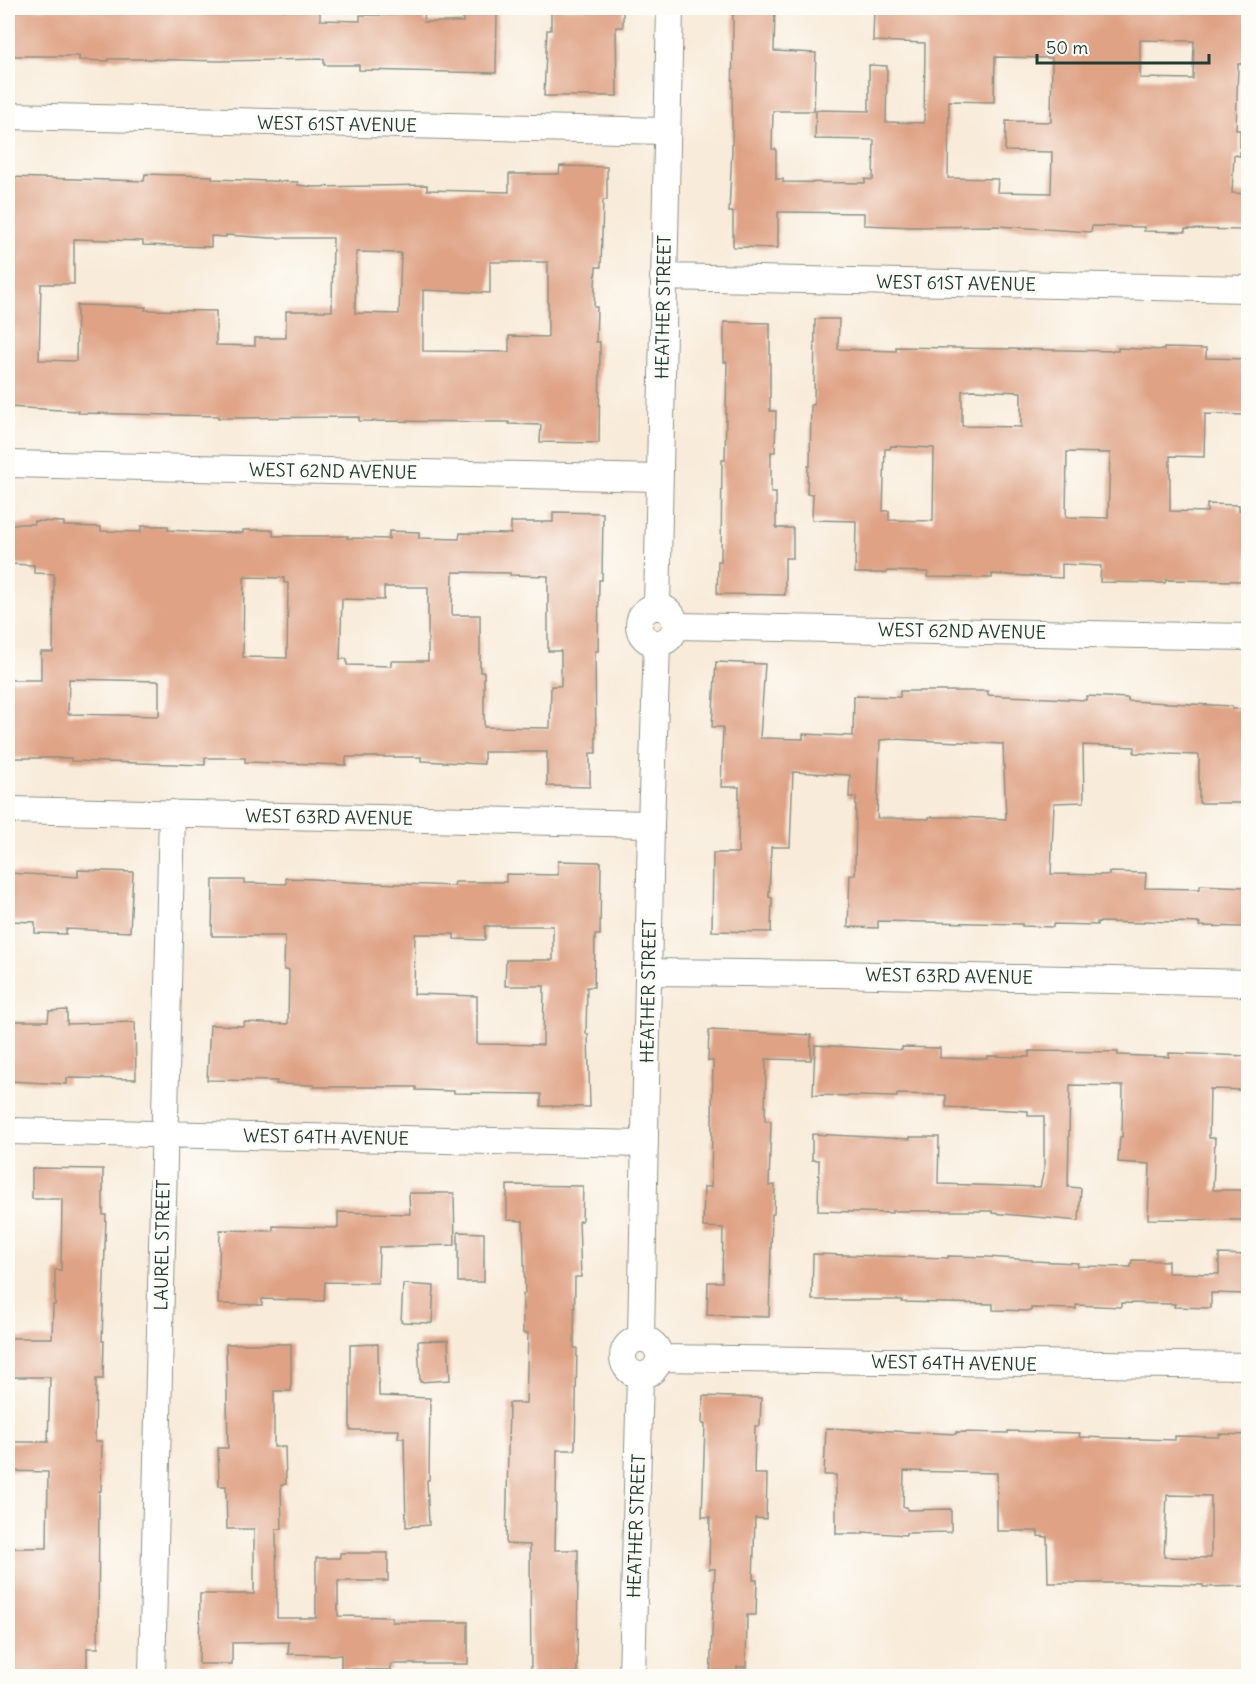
<svg xmlns="http://www.w3.org/2000/svg" width="1256" height="1684" font-family="Delius,sans-serif">
<style>
.building{fill:#dfa284;fill-rule:evenodd}
.lines{fill:none;stroke-linecap:round;stroke-linejoin:round}
.street-casing{stroke:#8c9486;stroke-width:28}
.street{stroke:#fff;stroke-width:26}
.labels{text-anchor:middle;dominant-baseline:central;stroke-width:6;stroke-linejoin:round;paint-order:stroke}
.street-label{font-size:18px;fill:#1f3d34;stroke:#fdfcf7}
</style>
<rect width="100%" height="100%" fill="#fdfcf7"/>
<filter id="ink" filterUnits="userSpaceOnUse"><feTurbulence type="fractalNoise" baseFrequency=".0167" numOctaves="2"/><feDisplacementMap in="SourceGraphic" scale="12" xChannelSelector="R" yChannelSelector="G"/><feConvolveMatrix kernelMatrix="1 2 1 2 8 2 1 2 1" color-interpolation-filters="sRGB"/></filter>
<filter id="wash" filterUnits="userSpaceOnUse"><feTurbulence type="fractalNoise" baseFrequency=".008" numOctaves="4" result="noise"/><feDisplacementMap in="SourceGraphic" scale="24" xChannelSelector="R" yChannelSelector="G"/><feGaussianBlur stdDeviation="1.35" result="paint"/><feColorMatrix in="noise" values="0 0 0 0 0 0 0 0 0 0 0 0 0 0 0 0 0 1.4 0 .05"/><feComposite in="paint" operator="in"/></filter>
<g filter="url(#wash)">
<rect width="100%" height="100%" fill="#f8ebd9"/>
<g id="blocks">
<path class="building" d="M14,8L115,10V8H145L144,11L185,12V8H284V10L320,11V20L360,21V15H395V8H425L424,22H463V10H497L496,73L359,70V65H324V59L217,61L144,59H108V61L79,60V56H8V18H14Z
M551,8H623V27H616L617,96H544L547,30H551Z
M733,8H775L774,51L816,53L814,111H773L772,149H776V179H783V182L865,183V179L873,180L874,140L815,139L816,110L869,111V65L887,66L886,122L924,123L925,43L873,41L874,8H1248V64H1238L1236,130H1240V156L1234,155L1232,193L1248,194V230L1185,229V232L1144,231V227L1092,226L1091,232L996,226L913,227L864,225V213L782,212H778V248L733,247V212H729L732,149ZM1140,40L1194,41L1193,79L1140,78ZM995,57L1052,58L1051,122L1006,121L1005,151L1052,152L1051,193L997,192L998,179L948,178L949,101L994,102Z
M560,166L607,167V200H603L601,267H596L594,307H597L596,342H600L599,443L540,442L541,425L509,424V422L359,421V417L218,418V416L78,413V411L8,407L10,305H14L15,239H8V177L144,181L145,174L176,175L212,176V179L298,182V185L313,187L427,185V190L509,192V174H559ZM226,235L271,238H333L332,311H286V338H255V346L216,345V311L145,310L146,307L77,305L76,361L39,360L41,284H74V239L143,241V245L211,247V236L226,237ZM356,252L401,253L399,314L355,313ZM490,262H548V337L509,336V352L423,351V290L490,293Z
M815,319H839L838,349L896,351V347L1118,351V348L1164,350V348L1206,349V358L1248,359V415L1205,414L1204,457L1170,456V511L1207,512V504L1239,505V510H1248V581L1166,580L1165,583L1100,582L1101,566L1062,564V578L992,574V578L927,577L928,572L887,571V573H855L856,521L812,520L813,494H807L808,466H810L811,405H814ZM972,390L1021,392V427L962,426V391ZM891,446L934,448L933,521L889,520V511H883L885,449H890ZM1067,452L1110,453L1108,518L1066,517Z
M724,322L770,323V411H776L775,452H771V493H776V528H793V558H785V595L717,594L718,561H721L722,460H725L727,362H724Z
M553,512L603,513L602,580H599L598,651H595L596,753H590V787L547,786V752H484V764L421,761V757H346V765L245,762V758H205V765L71,761V758H8V680H41V652H53L54,574L34,573V565L8,564V524H34V521L64,522V526L101,527V531L141,532V526H168V530L203,532L243,533V530H273V536H348L347,538L389,539V531L419,532V538L459,539L460,533L511,534V522H553ZM453,572L510,573V575L548,576V651H561V686H551L550,728L484,727V672H480V615H452ZM244,577L284,578V583H288L287,658L243,657ZM384,587H428V661H391V666L347,665V659H340L342,599L384,600ZM69,679L159,681V716L68,714Z
M716,662L765,664L760,738L803,739V734L853,736L854,696L900,697V691H988V695L1086,700V696L1128,698V701L1232,706V709H1248V803H1199V755L1134,753L1135,747L1083,745L1084,802L1054,803L1051,874L1109,875V872L1146,873L1145,888L1200,889V885L1246,887L1245,927L1199,926L1200,923L1144,921V923L1097,922V925L1053,924V927L1022,926V924L878,921V928L848,927L850,875H855L856,797H849L850,775L793,772L790,847H771L769,897L772,898L771,932L712,931L713,853H738L739,787H721L723,727H712ZM894,739L1003,744L1006,819L956,817H929V819L877,818L880,740Z
M558,861L601,862L600,935H595L594,987H587L586,1034H588L590,1107L541,1106V1094L454,1093V1091L416,1090V1087H314V1085L276,1084L277,1081L207,1080L210,1025L244,1026V1022L288,1024L289,970H284L285,936H212L213,880H244V883L286,884V878L313,879L348,882L454,886L455,882H506V874L558,875ZM485,926H553V960H506L505,986H544L543,1045L477,1044V996L414,994L415,934H454V939L485,940Z
M78,870L133,872L130,932L66,929V934L35,933V922L8,921V873L78,877Z
M67,1010V1024L135,1022L136,1079L67,1078V1084L8,1081V1021H48L49,1011Z
M709,1030L811,1035V1060L766,1059L765,1121H771L769,1186L775,1185L774,1214H772L769,1317L707,1315L708,1282H722L723,1228L703,1227L704,1187H711L713,1061H708Z
M815,1045L902,1050V1047L940,1048V1058L988,1059V1056L1029,1057V1051L1118,1052V1055L1169,1057V1053L1248,1056V1090L1210,1089L1209,1138H1215L1213,1190H1248V1220L1148,1219L1150,1164L1118,1162L1120,1137H1122L1123,1086L1070,1085L1068,1187L1081,1188L1079,1221L992,1213V1211H892V1213L818,1211L819,1160H812V1134L910,1139V1137H939L938,1184L1040,1187L1044,1170V1116H1028V1111L946,1107V1095L897,1094V1097L813,1095Z
M32,1168L103,1169V1215H106L102,1341H104L103,1379H96L95,1441H102L101,1491H99L98,1648H87V1677H8V1548H47L48,1472L8,1471V1442H48L50,1377H8V1338H52L53,1305H55V1270H61L62,1199H32Z
M507,1185L583,1186L582,1221H579L581,1277H575L574,1348H577L575,1450H557L556,1498L555,1550H578L577,1677H531L530,1545L506,1544L509,1403H526L528,1333H523V1294H525L523,1221L507,1220Z
M409,1193H454L455,1245L379,1247L378,1283L325,1282L324,1301L262,1299V1305L218,1304L220,1230L273,1231V1226L338,1228V1212L410,1214Z
M458,1232L484,1233V1282H458Z
M813,1254L948,1258V1256L987,1257L1032,1260V1261L1078,1263L1077,1266L1131,1267L1132,1260L1168,1261V1273L1219,1274V1254L1248,1255V1294L1211,1293V1308L1174,1307L1175,1304L1121,1303V1307L1076,1305V1309L1031,1308V1311L993,1310V1304L902,1302V1300H812Z
M403,1284L434,1286L432,1323L401,1322Z
M448,1340L450,1380L420,1382L418,1341Z
M226,1344H291V1391H274V1447H285L286,1484L281,1485L282,1529H276L277,1618H316V1558H340V1553H388V1581H338V1616L392,1617V1622H468V1664H391V1670L341,1669V1655L288,1654L289,1642L232,1643V1664H199L200,1594H254V1529H227L226,1486H219L218,1448H228Z
M378,1344L379,1396L430,1398L429,1480H427L429,1525L406,1527L404,1438H398L399,1430H350V1345Z
M703,1396L761,1398L760,1426H755L754,1474H767L766,1519L755,1518L753,1580H757L756,1615H747L746,1667H737V1677H710L715,1569H709L710,1517H702L705,1424H702Z
M826,1428L956,1434V1432L1008,1433V1431L1080,1433L1079,1437L1175,1440V1436L1219,1437V1434L1248,1435V1586L1203,1587V1585L1137,1583H1048L1047,1537L1038,1536V1531H997V1473L904,1471L903,1507H907V1510L951,1509V1532L906,1533V1535L863,1532V1534H836V1475H824ZM1167,1495L1211,1496V1558L1164,1557Z"/>
</g>
</g>
<g filter="url(#ink)">
<use href="#blocks" fill-opacity="0" stroke="#8c9486" stroke-width="1.5"/>
<g class="lines">
<g class="street-casing">
<path id="street" d="M8,116L666,131
M663,277L1248,289
M8,464L659,478
M639 625a18 18 0 1 1 36 0a18 18 0 1 1-36 0Z
M657,607L670,8
M676,626L1248,637
M8,810L651,824
M649,972L833,974L1248,983
M8,1131L645,1144
M641,1338L651,824L657,644
M623 1357a18 18 0 1 1 36 0a18 18 0 1 1-36 0Z
M659,1358L1248,1366
M152,1676L172,813
M632,1676L640,1375"/>
</g>
<use href="#street" class="street"/>
</g>
</g>
<g class="labels">
<g class="street-label">
<text transform="translate(337 124) rotate(1)">WEST 61ST AVENUE</text>
<text transform="translate(956 283) rotate(1)">WEST 61ST AVENUE</text>
<text transform="translate(663 307) rotate(-89)">HEATHER STREET</text>
<text transform="translate(333 471) rotate(1)">WEST 62ND AVENUE</text>
<text transform="translate(962 631) rotate(1)">WEST 62ND AVENUE</text>
<text transform="translate(329 817) rotate(1)">WEST 63RD AVENUE</text>
<text transform="translate(949 976) rotate(1)">WEST 63RD AVENUE</text>
<text transform="translate(648 991) rotate(-89)">HEATHER STREET</text>
<text transform="translate(326 1137) rotate(1)">WEST 64TH AVENUE</text>
<text transform="translate(162 1245) rotate(-89)">LAUREL STREET</text>
<text transform="translate(954 1363) rotate(1)">WEST 64TH AVENUE</text>
<text transform="translate(636 1526) rotate(-88)">HEATHER STREET</text>
</g>
</g>
<rect width="1256" height="1684" fill="none" stroke="#fdfcf7" stroke-width="30"/>
<path d="M1037 54v9h172v-9" fill="none" stroke="#1f3d34" stroke-width="3"/>
<text x="1046" y="54" font-size="18" fill="#1f3d34" stroke="#fdfcf7" stroke-width="4.5" paint-order="stroke">50 m</text>
</svg>
